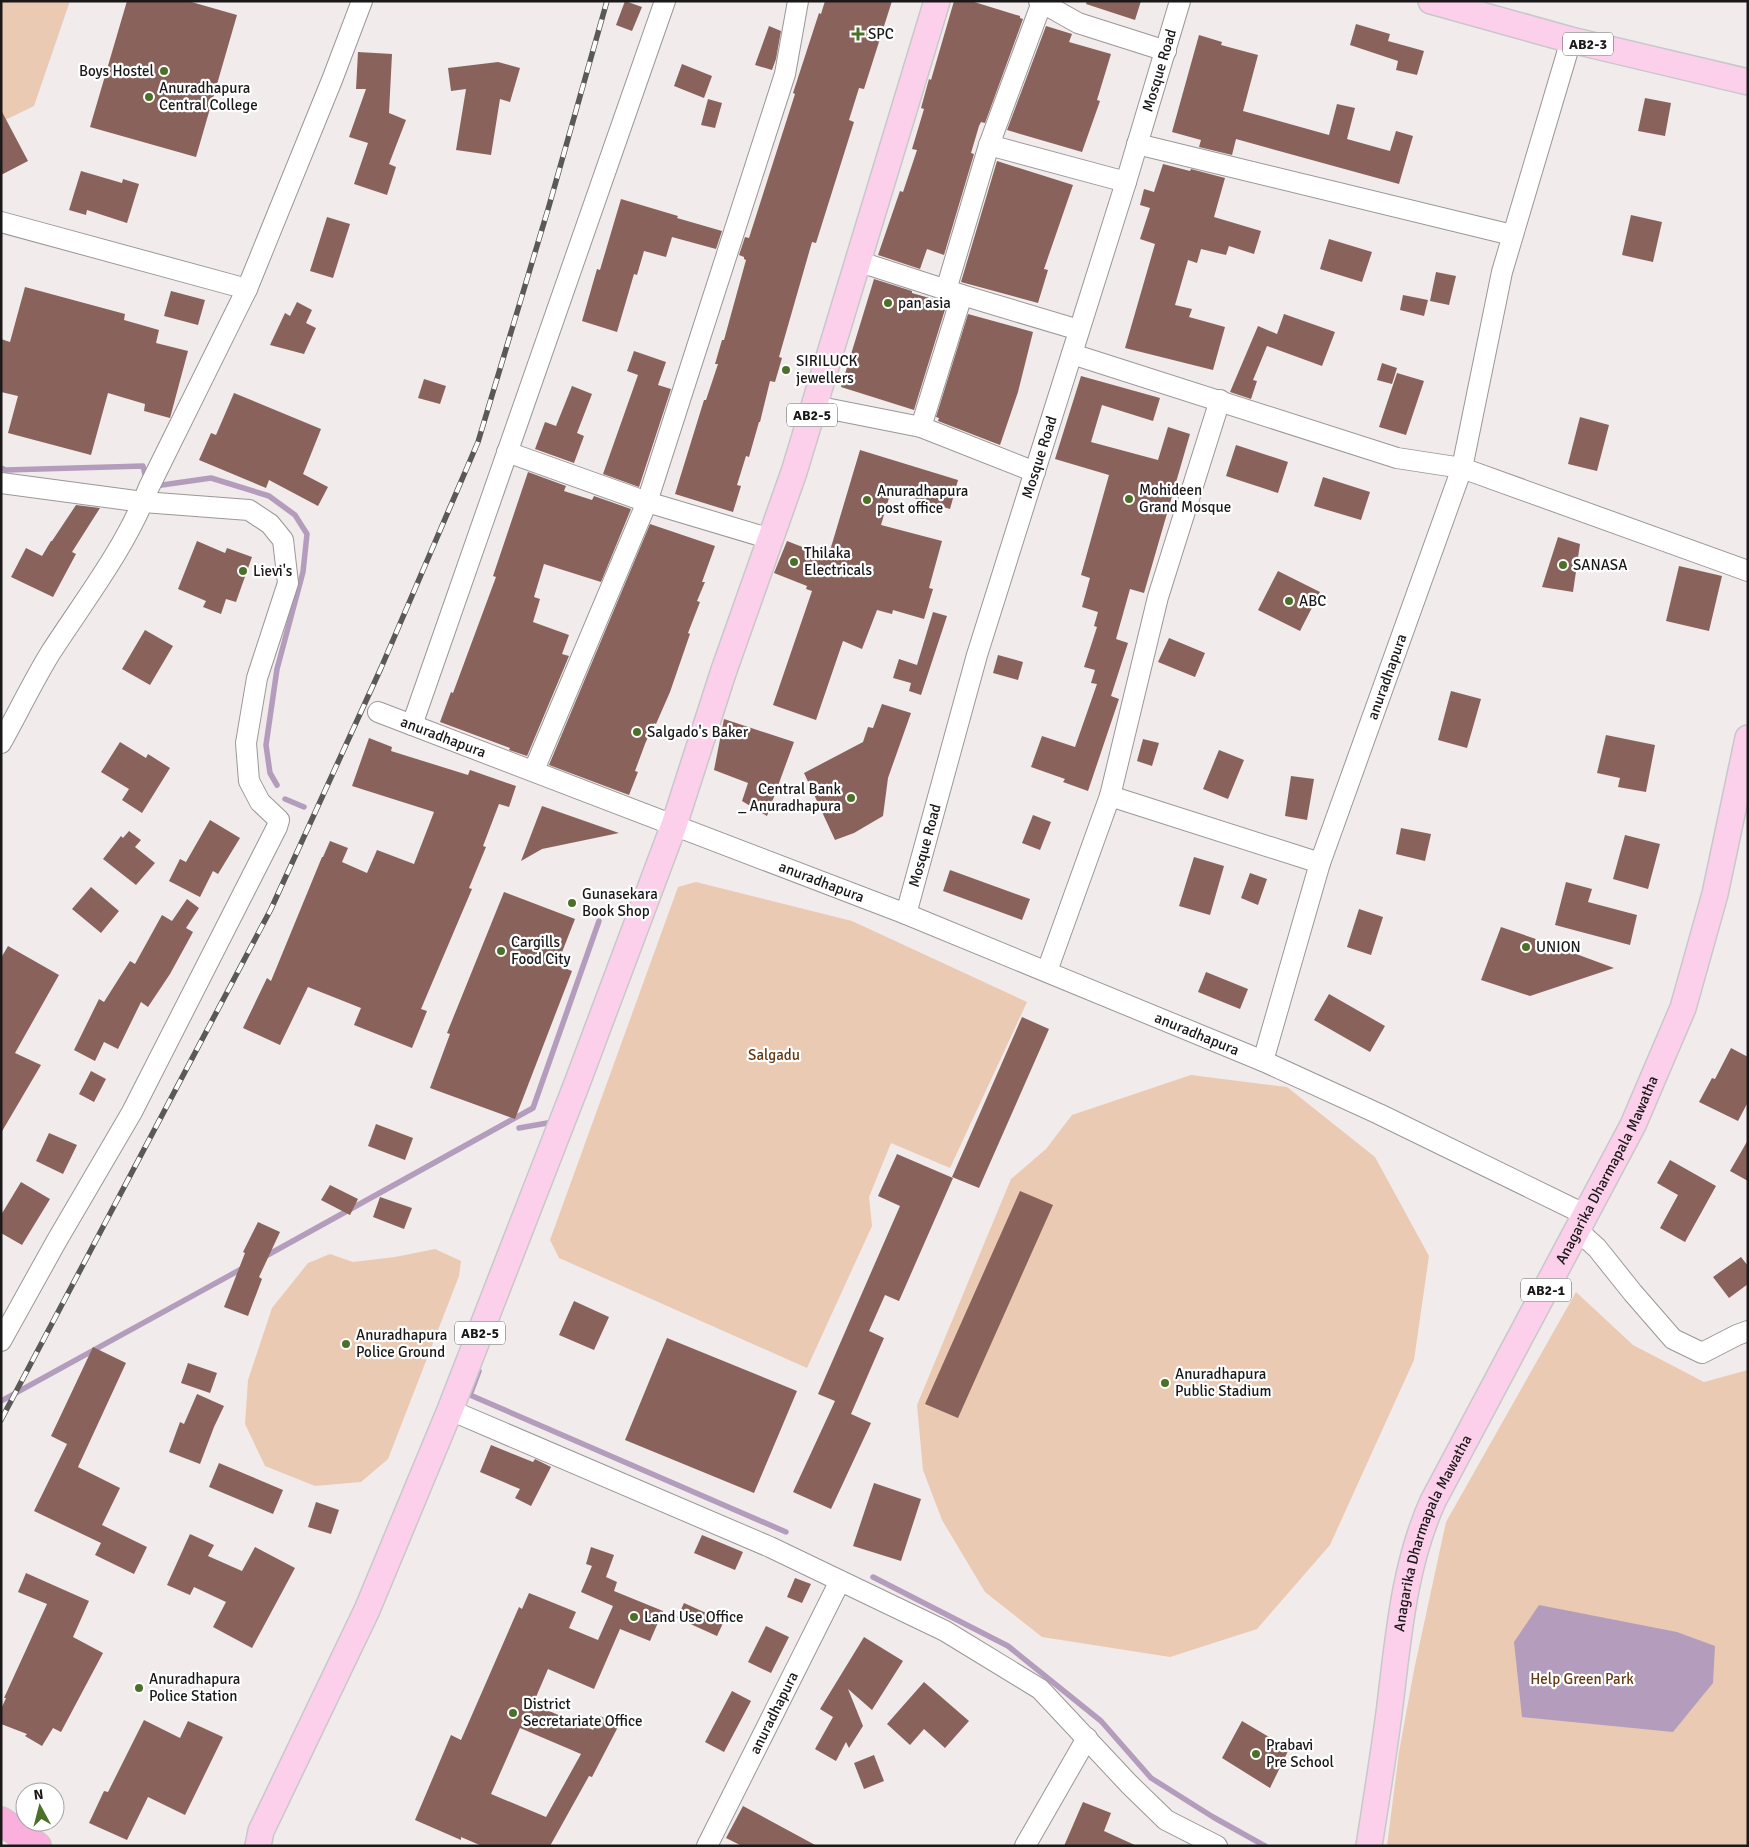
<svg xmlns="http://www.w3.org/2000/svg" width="1749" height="1847" font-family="Signika,sans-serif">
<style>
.green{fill:#ebcab3}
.water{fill:#b49dbc}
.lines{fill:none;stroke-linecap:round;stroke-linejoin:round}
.stream{stroke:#b49dbc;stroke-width:5.5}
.building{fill:#89635b;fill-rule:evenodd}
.minor-casing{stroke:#9c9697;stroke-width:22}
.major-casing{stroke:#c8c8c8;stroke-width:28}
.highway-casing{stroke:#c8c8c8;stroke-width:30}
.minor{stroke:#fff;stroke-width:20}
.major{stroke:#fccfeb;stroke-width:25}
.highway{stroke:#faafdd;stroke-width:28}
.rail-casing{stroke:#5b5858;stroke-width:5.5}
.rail{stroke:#fff;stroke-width:4;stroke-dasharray:11;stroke-linecap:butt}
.poi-dot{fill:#4c7029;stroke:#fff;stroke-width:2}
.labels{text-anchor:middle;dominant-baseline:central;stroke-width:4.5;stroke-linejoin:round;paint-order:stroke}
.shield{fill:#fff;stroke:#5f5d5d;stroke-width:1}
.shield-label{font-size:14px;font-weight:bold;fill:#1a1818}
.poi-label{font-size:15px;fill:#1a1818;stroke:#fff;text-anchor:start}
.street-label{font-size:15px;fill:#1a1818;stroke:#fff}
.park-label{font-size:15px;fill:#653811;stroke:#fff}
</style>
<rect width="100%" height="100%" fill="#f1ebec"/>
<path class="green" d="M1,1H70L34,106L1,122Z
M696,882L852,921L1027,1002L950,1168L891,1143L869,1197L872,1226L807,1368L559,1258L550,1240L678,887Z
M1191,1075L1287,1087L1375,1157L1429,1256L1414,1360L1330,1545L1257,1629L1170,1657L1042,1637L985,1592L942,1520L923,1470L917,1405L1011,1179L1046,1149L1072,1115Z
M435,1249L461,1261L459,1276L388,1459L361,1482L315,1486L265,1466L245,1424L248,1380L272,1308L308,1263L330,1254L353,1262L395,1257Z
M1576,1292L1633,1345L1704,1382L1748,1370V1846H1387L1399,1752L1414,1670L1446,1522Z"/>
<path class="water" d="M1539,1605L1677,1632L1715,1646L1713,1683L1673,1732L1522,1717L1514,1642Z"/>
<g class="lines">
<path class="stream" d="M1,468L6,470L143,466L146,479
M155,486L211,478L269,496L295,515L307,534L303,572L277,669L266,745L270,773L277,785
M285,799L304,807
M519,1128L553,1122
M264,1257L533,1108L599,921
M479,1371L470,1395L786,1532
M1,1401L245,1267
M873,1577L1008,1646L1101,1721L1151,1778L1213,1817L1265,1846"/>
</g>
<path class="building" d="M127,1H188L237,15L196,157L90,127Z
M625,1L642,7L632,31L616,25Z
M825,1H892L864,89L859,88L849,120L854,122L816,243L812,242L779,357L782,358L775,382L770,381L760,422H759L749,457L746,456L737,485L741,486L733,512L675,494L704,400H706L718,364H715L722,340H724L746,260L744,259V257L739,255L745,237L749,238L795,94L793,93L819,13L821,14Z
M954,1H971L1020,16V18L1023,19L985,123L981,122L979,126L971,153L974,154L944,255L927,249L920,269L878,255L900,191L903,192L917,150L912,149L924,109L921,108L929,79L931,80Z
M1087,1H1141L1135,20L1086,4Z
M1356,24L1390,34L1388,41L1424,51L1417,75L1396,70L1398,61L1350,45Z
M769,26L781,31L776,59L772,70L755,65Z
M1046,26L1072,34L1069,42L1111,54L1097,100L1100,101L1082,152L1007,130Z
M1199,35L1222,42L1221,45L1258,55L1243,111L1329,135L1337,104L1355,108L1347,139L1390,151L1396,131L1413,136L1399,184L1236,139L1232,155L1199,147L1201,140L1172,132Z
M358,52L392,54L389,113L406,120L389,164L396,167L387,195L354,184L368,143L349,137L366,89H356Z
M498,62L520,68L510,102L500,99L491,155L456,150L466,89L451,91L448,68Z
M682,64L712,76L704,98L674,86Z
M1645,98L1671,103L1665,136L1638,131Z
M708,99L722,103L715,128L701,125Z
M1,110L28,161L1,175Z
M997,161L1073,185L1044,269L1048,270L1038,303L961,282Z
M1163,164L1190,171L1191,169L1225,178L1214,217L1261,231L1254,254L1229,246L1226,255L1201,249L1197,263L1188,260L1175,305L1192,309L1189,317L1225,327L1213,370L1125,348L1155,244L1140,239L1150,208L1140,205L1144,189L1154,192Z
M81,171L122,183L123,179L139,184L127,223L87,210L86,215L69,210Z
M621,199L678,216L677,218L722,231L716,249L672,237L666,257L644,251L637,275L634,274L617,332L582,321L597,269L600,270Z
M1631,215L1662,222L1653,262L1622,255Z
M327,217L350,224L333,278L310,271Z
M1329,239L1372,252L1362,282L1320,269Z
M1436,272L1456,276L1449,305L1430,301Z
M874,279L912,291V293L947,303L914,410L841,387Z
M25,287L125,314L124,320L159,330L156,343L188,351L170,418L144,411L145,404L108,393L91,455L8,433L18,396L1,392V339L10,342Z
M171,291L205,300L198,325L164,316Z
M1403,295L1428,300L1424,316L1400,310Z
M297,302L312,310L306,323L316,328L304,354L270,345L285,313L290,316Z
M968,314L1033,332L1018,392L1000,445L938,421L939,418L936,417Z
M1284,314L1335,332L1322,366L1267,346L1253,380L1257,381L1251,399L1230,392L1258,326L1277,334Z
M634,351L666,362L658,385L671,389L639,487L603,474L638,375L627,371Z
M1382,363L1397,368L1392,384L1377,380Z
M1397,373L1424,381L1406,435L1379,427Z
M1081,376L1160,398L1153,421L1102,405L1091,442L1158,460L1168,427L1190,434L1144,593L1130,589L1116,639L1128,643L1111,696L1119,699L1088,791L1063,782L1065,779L1031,767L1042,736L1075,747L1097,684L1091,683L1095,670L1084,667L1097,627L1094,626L1098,612L1082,607L1090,578L1081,575L1109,475L1055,459Z
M424,379L446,386L440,404L418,398Z
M572,386L592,394L577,433L584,436L574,463L535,449L545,422L556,426Z
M234,393L321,429L303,474L328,487L318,506L269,480L266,488L199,460L211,433L216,435Z
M1580,417L1609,425L1597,471L1568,464Z
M1236,445L1288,462L1278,493L1226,476Z
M860,450L958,480L950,509L891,491L881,525L942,541L929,588L933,589L924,619L893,610L892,614L877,610L862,649L843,641L816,720L773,705L812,591L806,589L807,586L774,573L787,541L818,553L819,551L829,554Z
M528,472L566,486L564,491L592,500L594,496L631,509L601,582L544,564L534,597L540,599L533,622L569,635L562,654L569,656L527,756L509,750L510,748L440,722L451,692L453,693L496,577L493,576Z
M1323,477L1370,492L1361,520L1314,506Z
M76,505L100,508L72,552L76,554L53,597L11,577L26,548L42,556L51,541H52Z
M650,524L715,546L702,582H705L697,601L700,602L688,633L690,634L670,692L656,724L654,723L645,744L635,771L638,772L629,795L549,765Z
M1558,537L1580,544L1573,592L1542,587Z
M197,541L225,553L227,548L252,557L236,602L226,599L221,614L203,607L206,601L178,589Z
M1679,566L1722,576L1709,631L1666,621Z
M1278,571L1320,592L1300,631L1258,610Z
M933,612L947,616L921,695L909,691L911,683L893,678L899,659L917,665Z
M145,630L173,646L150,685L122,669Z
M1169,638L1205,653L1195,677L1158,662Z
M998,655L1023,662L1018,680L993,673Z
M1451,691L1481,699L1467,748L1438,740Z
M882,704L911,713L888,778L883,816L854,833L835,840L804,773L863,742L868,727L873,728Z
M724,719L794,742L767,816L742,801L748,783L714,770Z
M1606,735L1655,745L1646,792L1618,787L1620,778L1597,773Z
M369,738L392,747L391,751L468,775L470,770L516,786L509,807L499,804L483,846L486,847L469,888L472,889L421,1009L427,1011L412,1048L354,1025L361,1008L308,987L280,1045L243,1028L267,978L271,981L322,857H323L330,841L348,848L342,862L367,873L377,850L414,864L434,812L352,786Z
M1143,739L1159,743L1152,766L1137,761Z
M120,742L146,758L148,754L170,768L142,813L122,800L129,789L101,772Z
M1219,750L1244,760L1228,799L1203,789Z
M1291,776L1314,779L1307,820L1285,816Z
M542,806L619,833L542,849L521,861Z
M1033,815L1051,822L1040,850L1022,843Z
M210,820L240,838L218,874L213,871L200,897L169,881L180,859L186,862Z
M1401,828L1431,834L1425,861L1396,854Z
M129,831L141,840L135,847L155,863L136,885L103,859L121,836L123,838Z
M1625,835L1660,844L1648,889L1613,879Z
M1194,857L1224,866L1210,915L1179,906Z
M950,870L1030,899L1022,920L943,891Z
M1250,873L1267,879L1258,905L1241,898Z
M1566,882L1592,889L1588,902L1637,915L1630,945L1555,925Z
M91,887L119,911L101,933L72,909Z
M504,892L575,919L557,965L572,971L515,1119L430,1088L450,1034L447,1033Z
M187,899L199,908L186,928L193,932L170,974L148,1007L141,1002L118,1049L104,1042L95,1061L74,1050L99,999L104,1002L130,961L135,964L162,915L172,921Z
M1359,909L1383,917L1371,955L1347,947Z
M1501,927L1533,938L1614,968L1530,996L1481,980Z
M8,946L59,975L15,1053L41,1065L1,1133V958Z
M1206,972L1248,989L1240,1009L1198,992Z
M1329,994L1385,1026L1370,1052L1314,1020Z
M1022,1017L1049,1029L979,1188L952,1177Z
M1731,1048L1748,1057V1102L1738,1121L1699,1102L1712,1078L1715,1079Z
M91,1071L106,1079L94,1102L79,1094Z
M376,1124L413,1138L405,1160L368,1146Z
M49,1133L77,1145L63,1174L36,1161Z
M1748,1140V1181L1730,1171Z
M897,1154L953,1178L899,1301L885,1295L869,1331L884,1338L851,1414L871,1423L831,1509L793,1492L835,1401L818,1394L900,1206L878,1196Z
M1670,1160L1716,1186L1685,1242L1660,1228L1678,1195L1657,1183Z
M21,1182L50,1199L22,1245L1,1233V1215Z
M330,1185L358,1199L350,1215L321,1200Z
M1020,1191L1053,1205L958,1418L925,1404Z
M380,1197L412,1208L404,1229L373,1217Z
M258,1222L280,1232L259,1277L262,1279L248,1316L224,1307L245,1253L243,1252Z
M1741,1257L1748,1266V1284L1729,1298L1713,1277Z
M574,1301L609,1317L594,1350L559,1335Z
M667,1338L797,1391L754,1493L625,1440Z
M93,1347L126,1363L78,1467L120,1488L102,1525L147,1547L134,1574L95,1555L101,1543L34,1511L67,1444L51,1436Z
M188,1363L217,1373L210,1393L181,1383Z
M197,1394L224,1406L214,1427L200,1464L169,1452L180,1422L184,1424Z
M491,1445L533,1462L535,1459L551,1467L531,1506L515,1498L520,1489L480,1472Z
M219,1463L283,1490L273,1514L209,1487Z
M874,1483L921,1499L901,1561L853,1546Z
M316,1502L339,1510L331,1534L308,1527Z
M190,1534L214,1545L208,1556L242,1571L255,1547L295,1568L252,1648L213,1627L226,1602L194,1587L190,1595L167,1585Z
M702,1535L743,1552L735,1570L694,1553Z
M591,1547L614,1555L606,1577L617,1582L614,1591L663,1611L650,1641L620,1629L594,1689L548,1669L533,1704L593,1730L600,1716L619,1725L592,1777L589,1776L550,1846H482L461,1837V1840L415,1820L451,1735L461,1740L519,1607L522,1609L529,1593L576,1612L569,1628L598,1640L613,1606L581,1592L592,1566L586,1564ZM520,1728L581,1754L546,1817L491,1794Z
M26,1573L89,1601L73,1637L103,1653L61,1732L53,1728L42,1746L25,1736L27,1734L1,1724V1709L6,1698H4L47,1604L18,1592Z
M795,1578L811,1584L802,1603L787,1597Z
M684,1603L724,1621L717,1636L677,1618Z
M766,1626L789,1637L771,1673L748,1662Z
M864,1637L903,1661L872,1710L848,1689L863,1726L849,1748L846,1742L836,1761L815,1749L833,1717L820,1709Z
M924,1682L969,1721L945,1748L924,1729L910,1745L887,1724Z
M732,1691L751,1701L724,1752L705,1742Z
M144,1720L180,1738L188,1721L223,1737L185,1815L148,1797L127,1840L89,1823L104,1791L108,1792Z
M1242,1721L1289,1749L1270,1788L1222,1758Z
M874,1755L884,1781L864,1789L854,1763Z
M1083,1802L1111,1813L1104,1831L1137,1846H1064Z
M743,1806L817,1846H742L726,1838Z"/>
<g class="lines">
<g class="minor-casing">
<g id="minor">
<path d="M1039,1L1078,23L1166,51"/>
<path d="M1137,144L1512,235"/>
<path d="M989,145L1126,182"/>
<path d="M1,222L247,289"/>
<path d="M857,261L962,295L1079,330"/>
<path d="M946,290L989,145L1042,2"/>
<path d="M1072,354L1397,458L1462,468L1502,272L1571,40"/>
<path d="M815,406L921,427L1035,472"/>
<path d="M921,427L962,295"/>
<path d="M507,452L647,502L771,539"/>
<path d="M1,483L143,502L249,510L270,524L283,540L288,583L257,678L246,743L249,781L260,802L279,820L277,827L132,1112L56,1242L1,1341"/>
<path id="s1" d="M378,712L906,914L1263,1061L1379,1114L1586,1215"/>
<path d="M412,725L665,1"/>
<path d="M1,743C18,713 33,681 51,652C86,598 126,547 149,487L247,289L332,80L362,1"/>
<path d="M534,770L647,502L785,74L798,1"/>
<path d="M1110,796L1320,863"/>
<path id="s2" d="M906,914L977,655L1126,182L1180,1"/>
<path d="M1047,971L1110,796L1158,597L1220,400"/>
<path id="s3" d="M1263,1061L1320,863L1462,468L1748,571"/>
<path d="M1577,1230L1597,1248L1633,1293L1673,1339L1702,1353L1737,1335L1748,1331"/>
<path d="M450,1410L770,1547L945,1631L1040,1689L1129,1784L1166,1820L1217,1846"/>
<path id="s4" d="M707,1846L840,1581"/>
<path d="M1025,1846L1087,1738"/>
</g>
</g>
<g class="major-casing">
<g id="major">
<path d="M1431,1L1571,40L1748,82"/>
<path d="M258,1846L261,1831L367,1610L450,1410L576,1086L674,825L723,673L794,472L937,1"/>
<path id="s5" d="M1369,1846C1376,1802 1383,1758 1389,1713C1398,1642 1403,1567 1433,1501L1633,1125L1683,1008L1715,894L1748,738"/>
</g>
</g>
<g class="highway-casing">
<path id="highway" d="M1,1821L37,1846"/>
</g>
<use href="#minor" class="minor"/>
<use href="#major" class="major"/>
<use href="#highway" class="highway"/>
<g class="rail-casing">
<path id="rail" d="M1,1420L271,909L381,668L478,442L549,206L607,1"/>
</g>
<use href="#rail" class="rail"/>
</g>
<g class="poi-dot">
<path d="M855.5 26.5h5v5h5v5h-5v5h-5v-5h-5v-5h5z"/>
<circle cx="164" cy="71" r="5"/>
<circle cx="149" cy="97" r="5"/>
<circle cx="888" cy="303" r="5"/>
<circle cx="786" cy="370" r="5"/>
<circle cx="1129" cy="499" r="5"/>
<circle cx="867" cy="500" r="5"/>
<circle cx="794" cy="562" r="5"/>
<circle cx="1563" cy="565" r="5"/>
<circle cx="243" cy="571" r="5"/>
<circle cx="1289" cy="601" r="5"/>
<circle cx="637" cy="732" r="5"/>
<circle cx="851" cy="798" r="5"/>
<circle cx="572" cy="903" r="5"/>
<circle cx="1526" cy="947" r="5"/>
<circle cx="501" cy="951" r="5"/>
<circle cx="346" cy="1344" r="5"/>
<circle cx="1165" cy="1383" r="5"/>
<circle cx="634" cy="1617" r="5"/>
<circle cx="139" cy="1688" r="5"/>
<circle cx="513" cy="1713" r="5"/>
<circle cx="1256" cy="1754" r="5"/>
</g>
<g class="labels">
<g class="shield">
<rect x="1563" y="32.5" width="50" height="23" rx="4"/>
<rect x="787" y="403.5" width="50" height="23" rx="4"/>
<rect x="1521" y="1278.5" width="50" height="23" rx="4"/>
<rect x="455" y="1321.5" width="50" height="23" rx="4"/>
</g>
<g class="shield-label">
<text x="1588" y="44">AB2-3</text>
<text x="812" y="415">AB2-5</text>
<text x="1546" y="1290">AB2-1</text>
<text x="480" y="1333">AB2-5</text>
</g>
<g class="poi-label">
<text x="868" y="34">SPC</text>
<text x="154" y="71" text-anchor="end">Boys Hostel</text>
<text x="159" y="88">Anuradhapura<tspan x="159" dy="17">Central College</tspan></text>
<text x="898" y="303">pan asia</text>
<text x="796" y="361">SIRILUCK<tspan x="796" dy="17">jewellers</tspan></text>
<text x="1139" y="490">Mohideen<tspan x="1139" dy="17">Grand Mosque</tspan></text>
<text x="877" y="491">Anuradhapura<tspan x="877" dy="17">post office</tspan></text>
<text x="804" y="553">Thilaka<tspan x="804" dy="17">Electricals</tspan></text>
<text x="1573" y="565">SANASA</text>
<text x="253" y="571">Lievi's</text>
<text x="1299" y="601">ABC</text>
<text x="647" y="732">Salgado's Baker</text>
<text x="841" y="789" text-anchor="end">Central Bank<tspan x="841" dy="17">_ Anuradhapura</tspan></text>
<text x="582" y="894">Gunasekara<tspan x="582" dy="17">Book Shop</tspan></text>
<text x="511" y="942">Cargills<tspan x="511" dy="17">Food City</tspan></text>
<text x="1536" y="947">UNION</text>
<text x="356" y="1335">Anuradhapura<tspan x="356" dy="17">Police Ground</tspan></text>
<text x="1175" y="1374">Anuradhapura<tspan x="1175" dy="17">Public Stadium</tspan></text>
<text x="644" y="1617">Land Use Office</text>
<text x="149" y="1679">Anuradhapura<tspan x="149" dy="17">Police Station</tspan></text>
<text x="523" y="1704">District<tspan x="523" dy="17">Secretariate Office</tspan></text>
<text x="1266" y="1745">Prabavi<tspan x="1266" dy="17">Pre School</tspan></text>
</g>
<g class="street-label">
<text stroke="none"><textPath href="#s2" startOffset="881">Mosque Road</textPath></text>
<text stroke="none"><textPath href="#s2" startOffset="476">Mosque Road</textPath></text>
<text stroke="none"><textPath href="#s3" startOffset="404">anuradhapura</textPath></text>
<text stroke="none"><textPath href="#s1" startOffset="70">anuradhapura</textPath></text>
<text stroke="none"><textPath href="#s2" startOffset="71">Mosque Road</textPath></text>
<text stroke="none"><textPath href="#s1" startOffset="475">anuradhapura</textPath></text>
<text stroke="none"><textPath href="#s1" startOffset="880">anuradhapura</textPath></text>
<text stroke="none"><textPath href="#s5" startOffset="726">Anagarika Dharmapala Mawatha</textPath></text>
<text stroke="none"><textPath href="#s5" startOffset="321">Anagarika Dharmapala Mawatha</textPath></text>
<text stroke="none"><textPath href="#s4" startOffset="149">anuradhapura</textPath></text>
</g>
<g class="park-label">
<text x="774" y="1055">Salgadu</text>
<text x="1582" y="1679">Help Green Park</text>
</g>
</g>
<rect width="1749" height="1847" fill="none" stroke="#1a1818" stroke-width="5"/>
<g transform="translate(40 1807) rotate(353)"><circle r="24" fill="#ffffff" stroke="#a3a3a3"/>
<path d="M0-4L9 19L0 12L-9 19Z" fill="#4c7029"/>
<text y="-8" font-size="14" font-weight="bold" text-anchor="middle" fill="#1a1818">N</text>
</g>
</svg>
